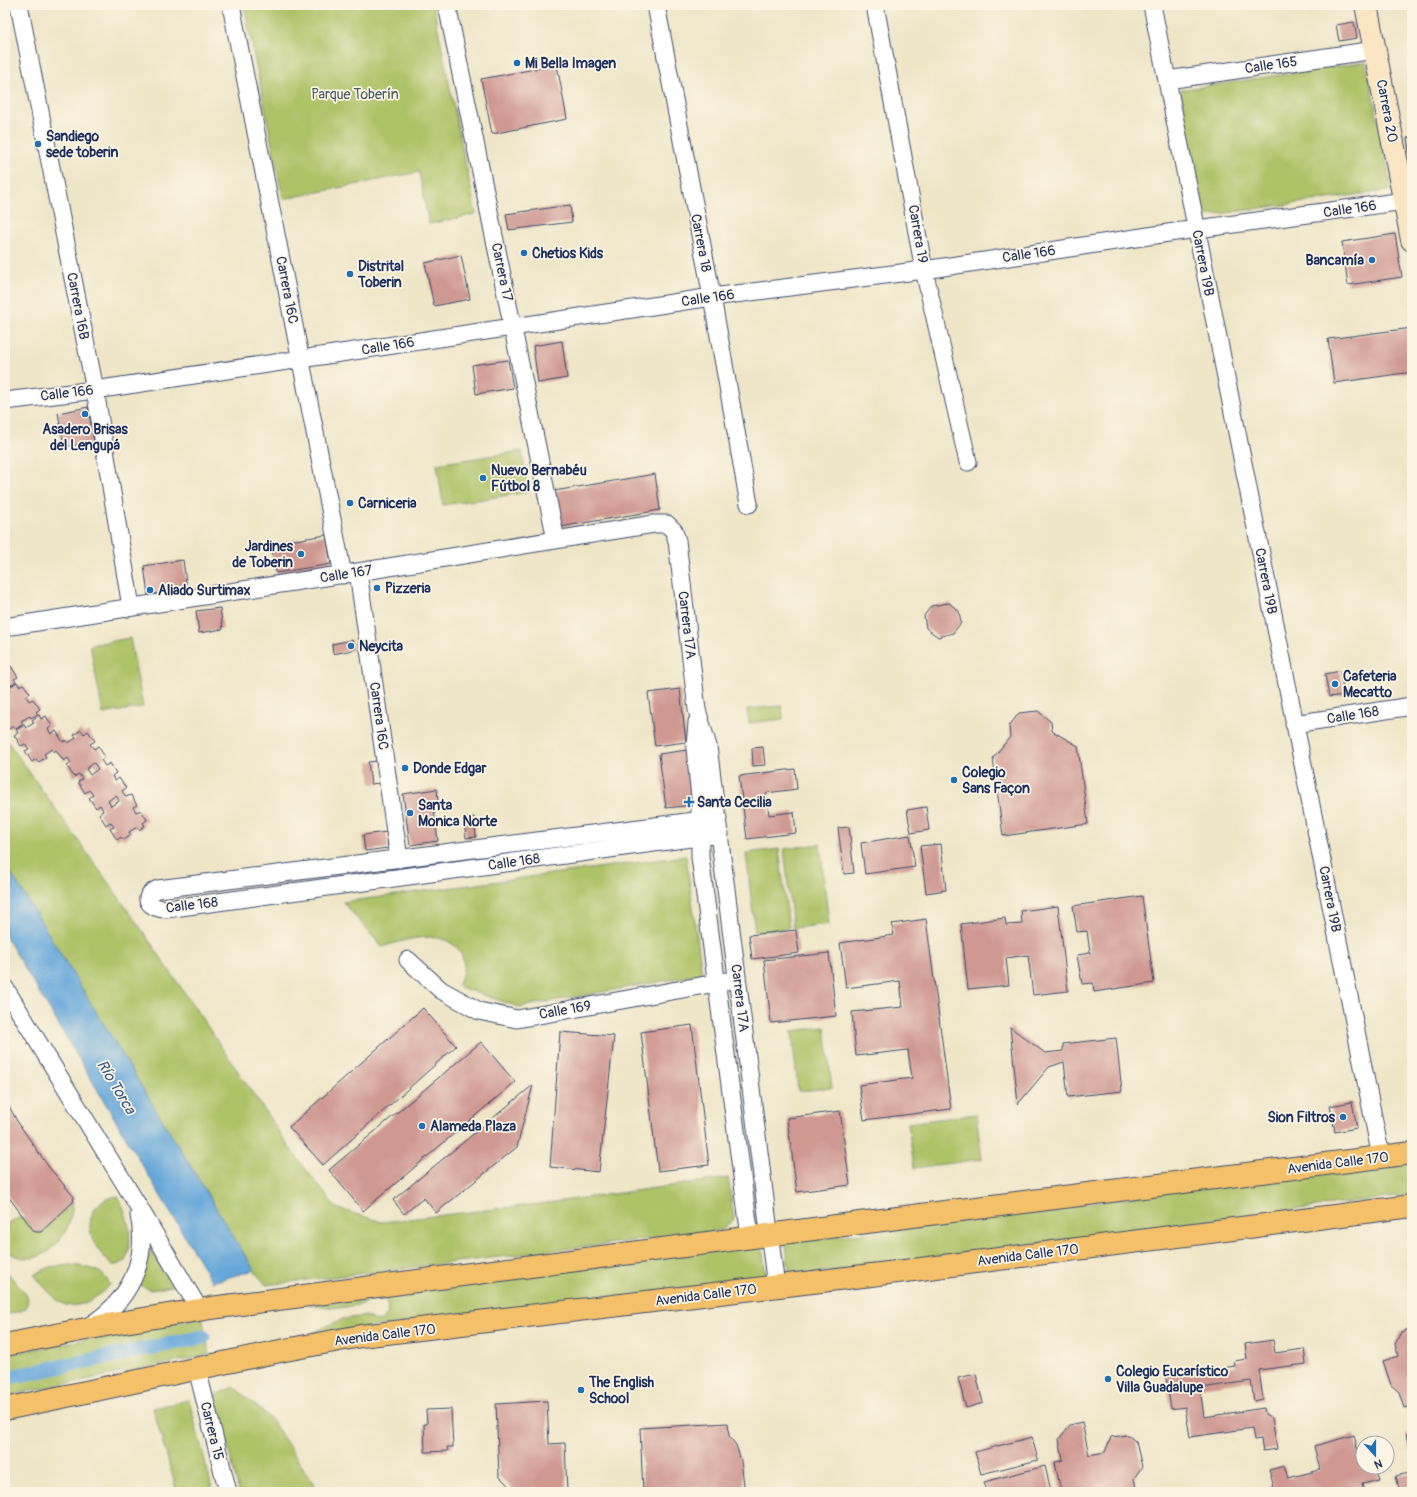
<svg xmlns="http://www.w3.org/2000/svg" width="1417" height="1497" font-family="Pangolin,sans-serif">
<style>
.green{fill:#aec267;stroke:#647862}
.water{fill:#66a7da;stroke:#406b9c}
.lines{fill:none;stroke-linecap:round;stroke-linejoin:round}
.canal{stroke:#66a7da;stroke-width:15}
.building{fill:#cf9992;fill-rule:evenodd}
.street-casing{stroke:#3b4a6e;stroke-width:19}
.secondary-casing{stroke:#3b4a6e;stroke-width:24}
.primary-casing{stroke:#3b4a6e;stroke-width:24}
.street{stroke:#fff;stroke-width:17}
.secondary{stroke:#fbe6c3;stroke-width:22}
.primary{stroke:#f4c16a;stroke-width:22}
.poi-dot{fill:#1f6fb2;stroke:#fcf5e5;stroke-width:1.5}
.labels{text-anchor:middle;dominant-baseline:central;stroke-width:3.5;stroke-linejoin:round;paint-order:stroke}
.poi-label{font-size:14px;font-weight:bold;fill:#1b2f5e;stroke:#fcf5e5;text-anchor:start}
.street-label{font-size:14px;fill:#1b2f5e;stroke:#fcf5e5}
.park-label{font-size:14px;fill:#475b61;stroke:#fcf5e5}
.water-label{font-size:15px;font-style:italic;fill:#355989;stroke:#fcf5e5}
</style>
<rect width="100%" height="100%" fill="#fcf5e5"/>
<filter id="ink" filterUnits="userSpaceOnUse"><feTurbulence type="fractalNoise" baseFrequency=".025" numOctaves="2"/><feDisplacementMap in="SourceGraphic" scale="8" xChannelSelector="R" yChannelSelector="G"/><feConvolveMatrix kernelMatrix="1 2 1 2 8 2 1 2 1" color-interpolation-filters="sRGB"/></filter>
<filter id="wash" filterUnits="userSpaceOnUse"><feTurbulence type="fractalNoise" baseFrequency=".012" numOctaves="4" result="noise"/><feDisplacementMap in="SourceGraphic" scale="16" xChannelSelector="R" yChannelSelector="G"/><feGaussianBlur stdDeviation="0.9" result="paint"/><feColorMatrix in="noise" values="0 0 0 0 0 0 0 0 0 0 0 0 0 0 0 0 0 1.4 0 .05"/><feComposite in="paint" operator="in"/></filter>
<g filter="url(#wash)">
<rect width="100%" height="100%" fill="#efe6c8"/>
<path class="green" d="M244,5H433L476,214L429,224L419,172L283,199Z
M1366,62L1392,190L1204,216L1180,90Z
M522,451L529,492L443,505L437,464Z
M130,638L143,707L103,714L90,645Z
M782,706L783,719L749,723L747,709Z
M5,738L142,930L294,1154L336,1208L382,1222L540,1204L728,1178L734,1219L723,1230L266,1285L254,1270L5,863Z
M820,844L829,924L793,928L784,849Z
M779,849L789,928L755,932L746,853Z
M686,856L702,974L519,1007L457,986C458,983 461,979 462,975C469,952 452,938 430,937C414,937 398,942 382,947L343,902Z
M825,1027L832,1088L798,1091L792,1031Z
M976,1114L982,1159L914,1168L908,1123Z
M1412,1160V1195L1179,1224L793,1276L789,1272L786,1243Z
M118,1196C128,1215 135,1241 125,1261L118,1265H112C105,1258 99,1252 94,1243C87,1230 89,1209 103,1201C107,1198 112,1197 118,1196Z
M73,1202C72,1209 71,1217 69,1223C63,1241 45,1260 25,1258C18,1258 11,1254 5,1250V1224L19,1218L25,1219C29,1225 33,1234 41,1232Z
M759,1244L762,1247L766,1276L762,1279L313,1334L316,1331L343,1319L366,1316L375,1321L382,1320L388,1313C387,1297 385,1295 370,1297L365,1304L339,1308L310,1305Z
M151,1249L172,1286L151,1290L138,1284L146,1269Z
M70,1265C87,1267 103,1268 110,1285C101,1295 81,1309 66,1305C56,1302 41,1283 34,1275L49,1267Z
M5,1270L26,1294L28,1299L26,1308L21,1311L5,1315Z
M202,1317L210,1355L5,1396V1355Z
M234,1387L271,1419L319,1492H239L215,1395Z
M189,1400L213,1492H177L153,1408Z"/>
<path class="water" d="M5,863L254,1270L212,1282L5,935Z"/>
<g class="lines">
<path class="canal" d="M5,1378L203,1337"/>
</g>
<g id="blocks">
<path class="building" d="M1354,22L1357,38L1339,41L1336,25Z
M557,65L567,119L492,134L481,79Z
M1412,137V164L1411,165L1407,138Z
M570,205L572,222L509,230L506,214Z
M1395,234L1402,277L1348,285L1342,242Z
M461,255L470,299L434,306L425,263Z
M1412,328V372L1334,383L1328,339Z
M562,341L567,378L538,383L533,346Z
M508,360L513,388L476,394L472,365Z
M88,407L94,442L64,447L58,413Z
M655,474L660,510L560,527L554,491Z
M326,535L331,564L276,573L271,544Z
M183,560L187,589L148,595L144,566Z
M949,603L959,611L961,623L953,633L938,637L926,628L924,616L931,606Z
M220,608L223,629L199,633L196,611Z
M352,640L353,650L333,654L332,644Z
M5,666L7,669L11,666L18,677L14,679L16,682L9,686L8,683L5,685Z
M1340,671L1344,695L1329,697L1325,674Z
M17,682L19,686L23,684L30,693L26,696L29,701L33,699L40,709L36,712L38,714L31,718L30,716L21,721L23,724L16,729L14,726L9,729L5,722L6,716L5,714V694L11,690L10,687Z
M680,689L686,742L655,746L648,693Z
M1038,711L1051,722L1052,731L1078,746L1088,824L1003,836L993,758L1010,737L1009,726L1019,713Z
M39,715L41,719L46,716L52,726L48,729L51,734L56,731L63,742L66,740L68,743L76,738L74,735L81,730L84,734L88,731L95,741L90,744L94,749L98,746L105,757L101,760L105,766L110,763L116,773L112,776L115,781L119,778L126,788L122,791L126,797L131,795L137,805L133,807L136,812L141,810L147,820L143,823L145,826L139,830L137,827L129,832L131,835L124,840L121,837L117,840L110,829L114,827L110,822L106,825L99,814L103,811L102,808L100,805L96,808L89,798L93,795L89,790L85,793L78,782L82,779L81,777L79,774L74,777L67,766L71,763L68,758L64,761L56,750L54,752L52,749L44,754L46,757L39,762L36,759L32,762L25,751L29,749L25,744L21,746L14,735L18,733L16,730L24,725L26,728L34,723L32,720ZM94,763L98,769L90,775L86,769ZM116,795L119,801L111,806L108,801Z
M763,747L765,765L753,766L752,748Z
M687,750L694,805L666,808L659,754Z
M378,761L380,783L371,784L368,762Z
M795,769L797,789L766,793L769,815L794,812L796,833L747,839L739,776Z
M437,789L438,802L433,803L438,841L410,845L403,794Z
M926,807L929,830L911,833L907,810Z
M474,817L476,837L466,838L464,818Z
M849,827L854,873L844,874L838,828Z
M387,832L388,848L365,851L363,835Z
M910,835L915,867L865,874L861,843Z
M941,844L946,890L926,893L920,846Z
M1142,896L1154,983L1094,992L1093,983L1082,984L1077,955L1090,953L1087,931L1077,932L1073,906Z
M1058,906L1068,991L1033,995L1028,955L1006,958L1009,985L968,989L961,924L1005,918L1006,925L1022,924L1021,911Z
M926,919L951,1109L864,1120L859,1085L912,1078L908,1050L856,1056L852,1012L903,1007L900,981L846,988L840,943L894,935L892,924Z
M796,930L799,953L752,959L749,935Z
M829,953L836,1016L771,1023L764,960Z
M423,1008L456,1046L323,1165L289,1127Z
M692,1025L709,1165L658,1171L641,1032Z
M1010,1027L1045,1053L1063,1051V1044L1116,1038L1122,1091L1068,1097L1064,1062L1049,1067L1018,1104Z
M560,1032L614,1036L599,1172L550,1167Z
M481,1042L515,1082L363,1211L329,1170Z
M533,1085L517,1147L436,1213L424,1198L404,1214L393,1200Z
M5,1099L17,1121L48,1166L74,1197L73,1202L41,1232H36L34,1231L5,1192Z
M1352,1102L1357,1128L1335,1132L1330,1106Z
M840,1111L850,1185L797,1192L787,1118Z
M1412,1328V1406L1404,1408L1399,1392L1391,1385L1383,1361L1398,1356L1395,1344L1401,1332Z
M1273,1340L1275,1353L1304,1349L1306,1364L1259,1370L1263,1399L1254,1401L1251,1381L1200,1388L1204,1417L1264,1408L1265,1414L1272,1418L1277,1449L1263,1451L1261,1439L1254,1440L1252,1428L1190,1437L1185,1407L1171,1409L1166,1377L1235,1366L1234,1361L1247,1359L1245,1344Z
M976,1374L983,1403L966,1408L958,1378Z
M547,1401L549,1444L565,1443L567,1492H515L499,1476L496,1404Z
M451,1409L453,1447H447L448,1451L425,1452L424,1424H427L426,1410Z
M1082,1422L1089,1455L1105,1452L1111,1437L1128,1435L1136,1442L1142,1467L1134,1478L1136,1488L1116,1492H1082V1490L1071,1492H1061L1055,1462L1063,1460L1059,1439L1070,1425Z
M728,1423L729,1436L736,1445L741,1461L745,1492H643L640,1428Z
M1412,1433V1450L1411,1451L1407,1434Z
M1354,1435L1360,1459H1363V1467H1376L1380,1480L1362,1484L1364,1492H1266L1265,1490L1274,1487L1269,1470L1284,1466L1288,1478L1320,1470L1314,1446Z
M1032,1437L1038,1460L981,1474L975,1452Z
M1045,1466L1051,1491L1045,1492H987L984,1482Z
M1412,1472V1492H1400L1396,1476Z"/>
</g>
</g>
<g filter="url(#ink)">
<use href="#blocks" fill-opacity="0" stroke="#3b4a6e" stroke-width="1"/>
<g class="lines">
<g class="street-casing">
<path id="street" d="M19,5L95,390L131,607
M231,5L343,575
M447,5L556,540
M656,5L712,297L749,504
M875,5L924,270L968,462
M1152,5L1381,1157
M1167,80L1375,50
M5,401L95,390L712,297L924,270L1175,232L1412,200
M358,572L399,859
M5,627L358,572L654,524H667L674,531L677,541L697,710L708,746L776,1287
M697,722L695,748L700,798V857L750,1237
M1294,724L1412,706
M718,818L158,889C139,897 150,909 166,909L720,834
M408,960L441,990L479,1011L517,1019L727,981
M5,988L134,1199L199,1309
M89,1326C129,1301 149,1262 139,1215
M197,1369L228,1492"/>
</g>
<g class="secondary-casing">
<path id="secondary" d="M1366,5L1412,240"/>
</g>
<g class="primary-casing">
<path id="primary" d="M5,1345L106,1325L211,1308L913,1216L1412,1153
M5,1409L285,1350L361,1336L913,1270L1412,1206"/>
</g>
<use href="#street" class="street"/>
<use href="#secondary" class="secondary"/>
<use href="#primary" class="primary"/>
</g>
</g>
<g class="poi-dot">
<circle cx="517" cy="63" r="4"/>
<circle cx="38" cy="144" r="4"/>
<circle cx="524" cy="253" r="4"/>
<circle cx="1372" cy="260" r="4"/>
<circle cx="350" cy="274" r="4"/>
<circle cx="85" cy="414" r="4"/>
<circle cx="483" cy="478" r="4"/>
<circle cx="350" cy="503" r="4"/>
<circle cx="301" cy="554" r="4"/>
<circle cx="377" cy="588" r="4"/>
<circle cx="150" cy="590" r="4"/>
<circle cx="351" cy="646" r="4"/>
<circle cx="1335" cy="684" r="4"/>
<circle cx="405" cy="768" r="4"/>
<circle cx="954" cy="780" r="4"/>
<path d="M687 796h4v4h4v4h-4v4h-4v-4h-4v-4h4z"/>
<circle cx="410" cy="813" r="4"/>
<circle cx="1343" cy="1117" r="4"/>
<circle cx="422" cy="1126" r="4"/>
<circle cx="1108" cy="1379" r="4"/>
<circle cx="581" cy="1390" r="4"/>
</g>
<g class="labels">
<g class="poi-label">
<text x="525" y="63">Mi Bella Imagen</text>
<text x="46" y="136">Sandiego<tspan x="46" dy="16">sede toberin</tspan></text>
<text x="532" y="253">Chetios Kids</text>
<text x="1364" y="260" text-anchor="end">Bancamía</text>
<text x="358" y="266">Distrital<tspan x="358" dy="16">Toberin</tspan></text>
<text x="85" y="429" text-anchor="middle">Asadero Brisas<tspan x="85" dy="16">del Lengupá</tspan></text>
<text x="491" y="470">Nuevo Bernabéu<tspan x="491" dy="16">Fútbol 8</tspan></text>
<text x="358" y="503">Carniceria</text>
<text x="293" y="546" text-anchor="end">Jardines<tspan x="293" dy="16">de Toberin</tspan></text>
<text x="385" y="588">Pizzeria</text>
<text x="158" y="590">Aliado Surtimax</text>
<text x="359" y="646">Neycita</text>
<text x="1343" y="676">Cafeteria<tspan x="1343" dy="16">Mecatto</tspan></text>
<text x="413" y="768">Donde Edgar</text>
<text x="962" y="772">Colegio<tspan x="962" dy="16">Sans Façon</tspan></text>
<text x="697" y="802">Santa Cecilia</text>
<text x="418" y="805">Santa<tspan x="418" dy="16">Monica Norte</tspan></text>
<text x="1335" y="1117" text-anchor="end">Sion Filtros</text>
<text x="430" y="1126">Alameda Plaza</text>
<text x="1116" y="1371">Colegio Eucarístico<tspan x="1116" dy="16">Villa Guadalupe</tspan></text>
<text x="589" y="1382">The English<tspan x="589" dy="16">School</tspan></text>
</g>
<g class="street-label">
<text transform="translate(1271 65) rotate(-8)">Calle 165</text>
<text transform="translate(1387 111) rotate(79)">Carrera 20</text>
<text transform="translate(1350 209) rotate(-8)">Calle 166</text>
<text transform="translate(918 234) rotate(80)">Carrera 19</text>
<text transform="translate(701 243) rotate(79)">Carrera 18</text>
<text transform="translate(1029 254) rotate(-8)">Calle 166</text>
<text transform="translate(1203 263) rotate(79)">Carrera 19B</text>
<text transform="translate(502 272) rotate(78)">Carrera 17</text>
<text transform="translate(287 290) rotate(79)">Carrera 16C</text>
<text transform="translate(708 298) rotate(-8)">Calle 166</text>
<text transform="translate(78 306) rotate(79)">Carrera 16B</text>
<text transform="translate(388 346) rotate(-9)">Calle 166</text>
<text transform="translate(67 393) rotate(-7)">Calle 166</text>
<text transform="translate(346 574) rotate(-9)">Calle 167</text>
<text transform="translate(1266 581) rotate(79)">Carrera 19B</text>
<text transform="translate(687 625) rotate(83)">Carrera 17A</text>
<text transform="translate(1353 715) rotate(-9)">Calle 168</text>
<text transform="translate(379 716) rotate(82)">Carrera 16C</text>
<text transform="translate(514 862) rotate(-8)">Calle 168</text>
<text transform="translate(1330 899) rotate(79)">Carrera 19B</text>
<text transform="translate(192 905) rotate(-7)">Calle 168</text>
<text transform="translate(740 998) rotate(83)">Carrera 17A</text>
<text transform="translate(565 1010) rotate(-10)">Calle 169</text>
<text transform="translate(1338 1163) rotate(-7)">Avenida Calle 170</text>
<text transform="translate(1028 1255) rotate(-7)">Avenida Calle 170</text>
<text transform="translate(706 1295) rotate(-7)">Avenida Calle 170</text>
<text transform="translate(385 1335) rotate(-7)">Avenida Calle 170</text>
<text transform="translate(212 1431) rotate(76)">Carrera 15</text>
</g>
<g class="park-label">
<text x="355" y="94">Parque Toberín</text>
</g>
<g class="water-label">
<text transform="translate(116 1087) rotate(59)">Río Torca</text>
</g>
</g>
<rect width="1417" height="1497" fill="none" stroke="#fcf5e5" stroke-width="20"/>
<g transform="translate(1375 1455) rotate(159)"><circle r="19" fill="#fcf5e5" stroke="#a2a6af"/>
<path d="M0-3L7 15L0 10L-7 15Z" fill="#1f6fb2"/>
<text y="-6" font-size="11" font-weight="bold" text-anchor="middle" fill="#1b2f5e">N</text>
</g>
</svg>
